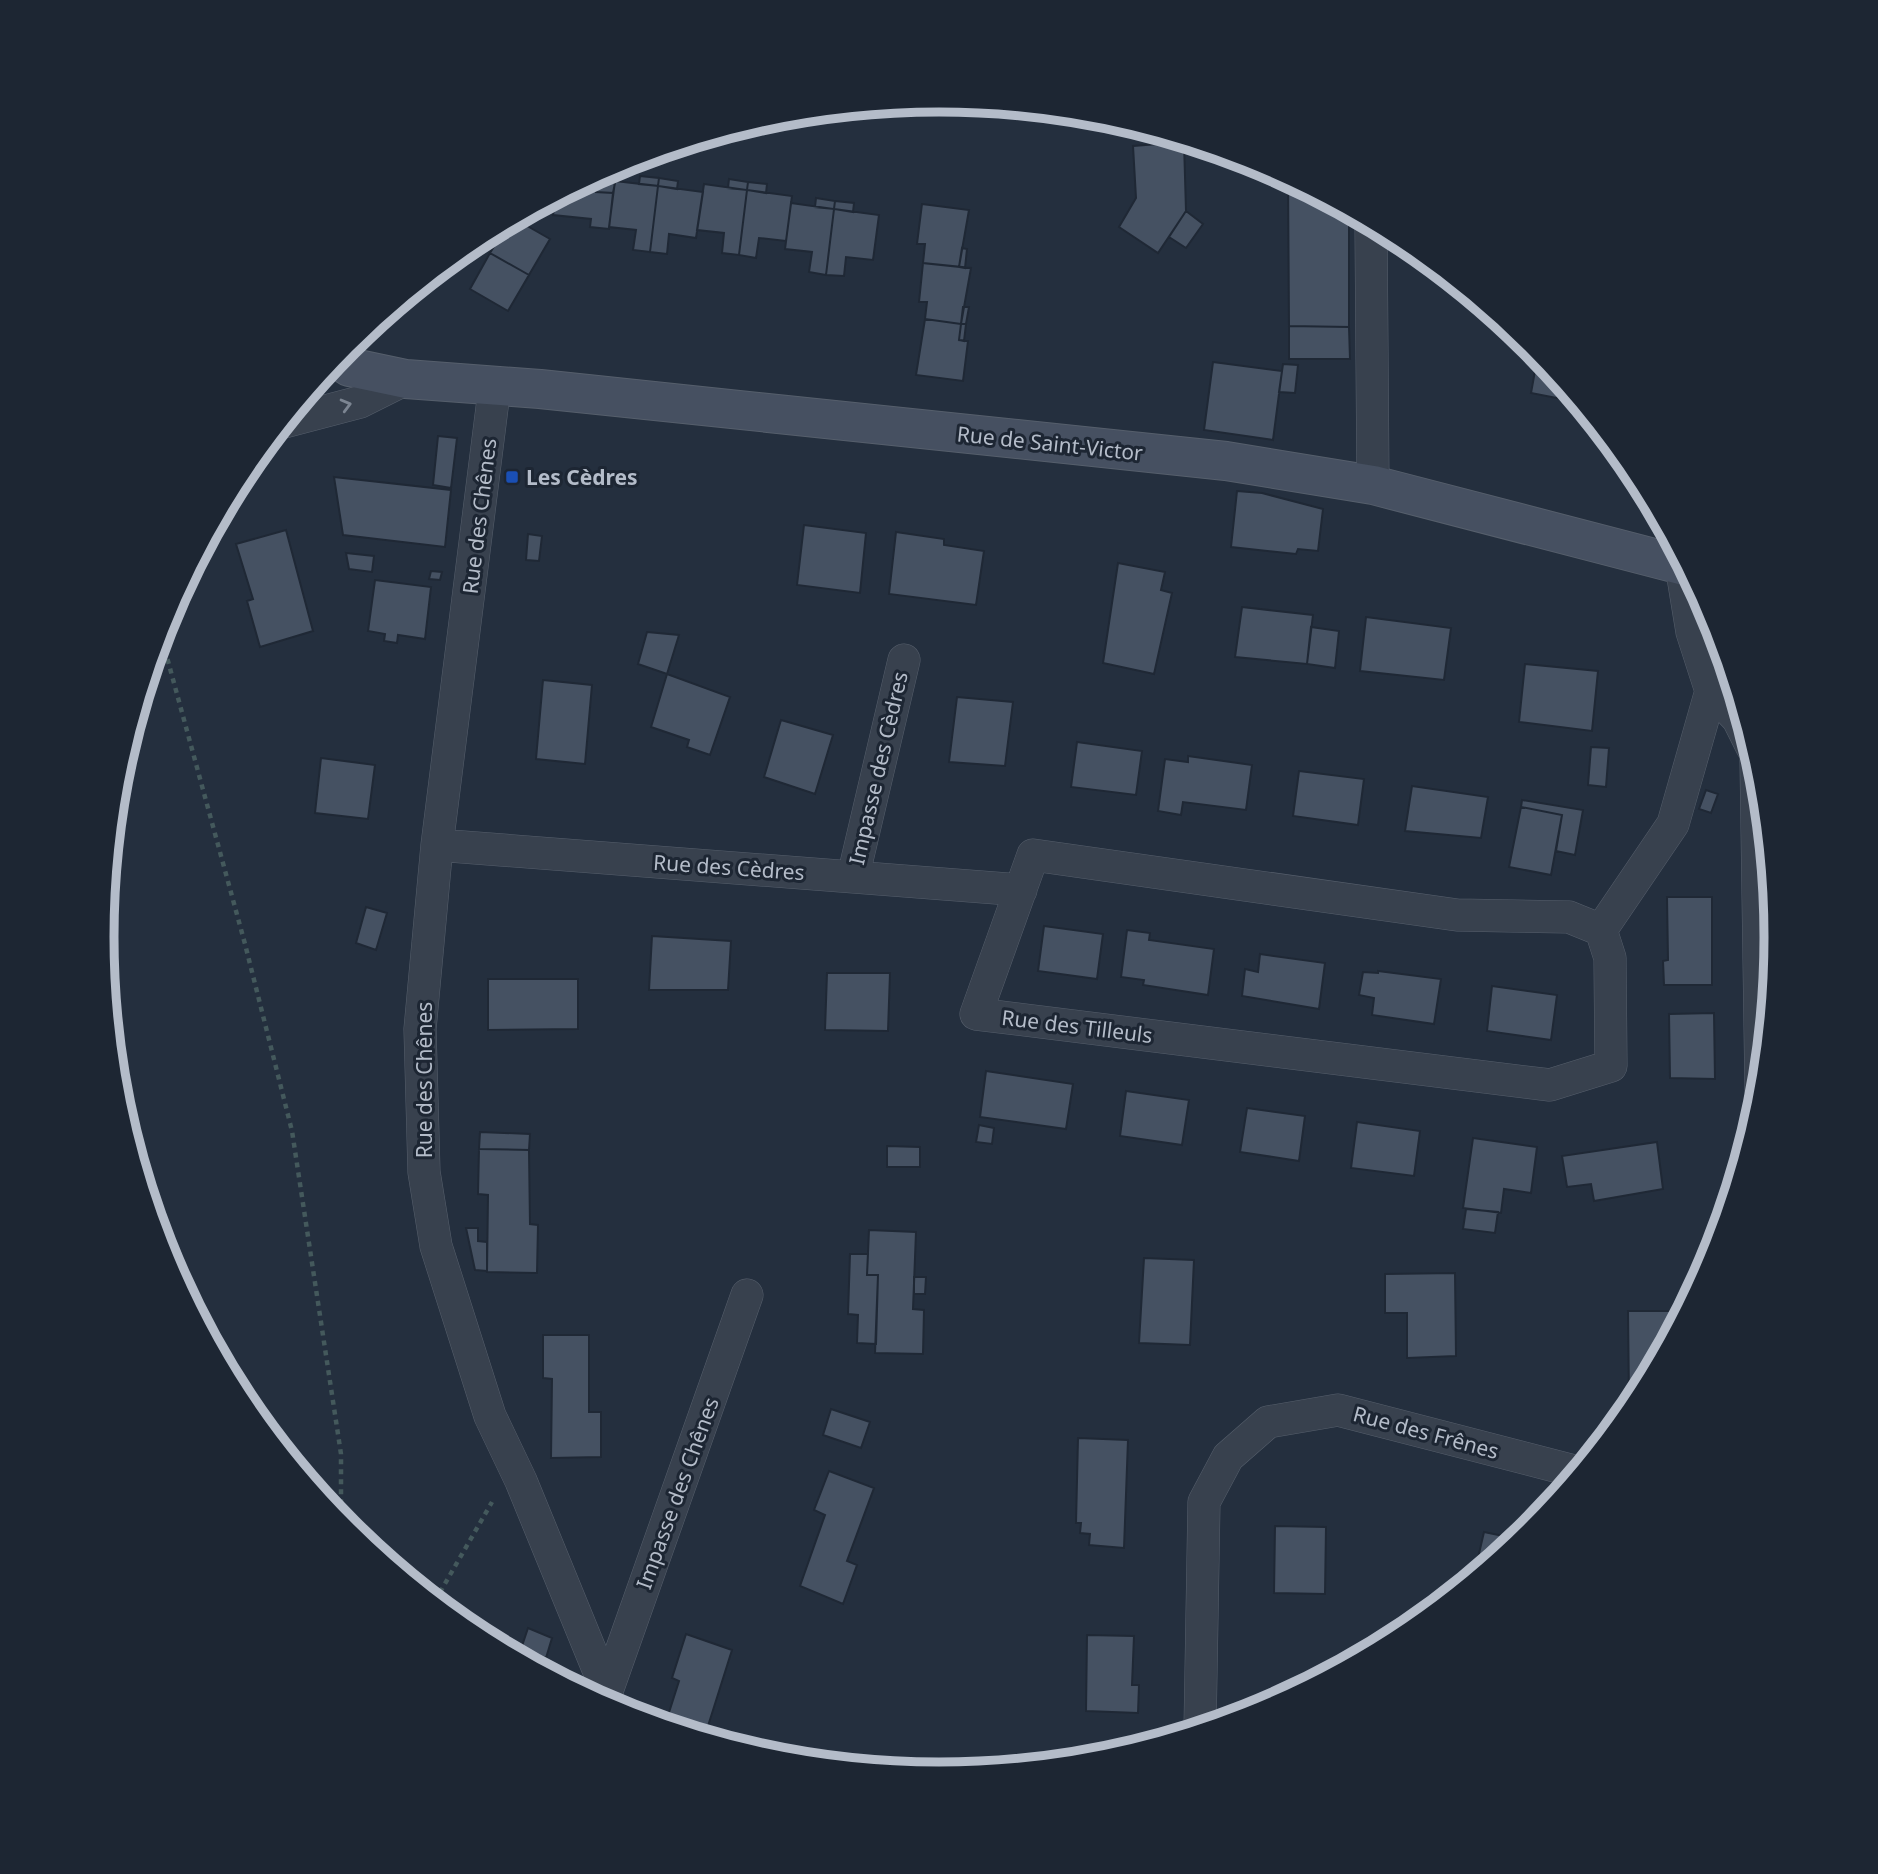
<svg xmlns="http://www.w3.org/2000/svg" width="1878" height="1874" font-family="'Noto Sans',sans-serif">
<style>
.building{fill:#455162;stroke:#1f2835;stroke-width:2}
.lines{fill:none;stroke-linecap:round;stroke-linejoin:round}
.street-casing{stroke:#565f6c;stroke-width:33}
.secondary-casing{stroke:#565f6c;stroke-width:40}
.path{stroke:#44595c;stroke-width:4.5;stroke-dasharray:5 5;stroke-linecap:butt}
.street{stroke:#38414e;stroke-width:32}
.secondary{stroke:#465061;stroke-width:38}
.oneway{stroke:#7c8592}
.transit-dot{fill:#1a4fb4;stroke:#1d2633;stroke-width:2.5}
.labels{text-anchor:middle;dominant-baseline:central;stroke-width:6;stroke-linejoin:round;paint-order:stroke}
.street-label{font-size:21px;fill:#b4bcc9;stroke:#1d2633}
.poi-label{font-size:21px;font-weight:bold;fill:#b4bcc9;stroke:#1d2633;text-anchor:start}
.rim{fill:none;stroke:#b4bcc9;stroke-width:9}
</style>
<rect width="100%" height="100%" fill="#242f3e"/>
<path class="building" d="M1184,142L1186,211L1158,253L1119,227L1136,198L1133,146Z
M598,175L596,192L613,193L609,229L590,227L591,219L553,215L556,197Z
M640,176L659,178L658,186L639,184Z
M659,178L678,181L677,189L658,186Z
M729,179L748,182L747,190L728,188Z
M1288,179L1349,211V327L1289,326Z
M597,181L615,183L613,193L596,192Z
M615,181L658,186L650,252L633,250L636,230L609,227Z
M748,182L767,184L766,193L747,190Z
M704,184L747,190L739,255L722,253L724,233L697,230Z
M658,186L703,192L696,238L669,234L667,254L650,252Z
M747,190L792,196L786,241L759,238L756,258L739,255Z
M816,198L835,201L834,209L815,207Z
M835,201L854,203L853,212L834,209Z
M791,203L834,209L826,275L809,272L812,252L785,249Z
M922,204L969,210L959,267L923,263L925,244H917Z
M834,209L879,215L873,260L846,257L844,276L826,275Z
M1186,211L1203,224L1186,248L1169,237Z
M515,219L550,239L529,275L490,253L508,223Z
M962,248L967,249L965,268L959,267Z
M490,253L529,275L508,311L470,289Z
M923,263L971,268L961,324L925,319L927,302H919Z
M403,299L386,329L375,322Z
M963,307H969L966,324H961Z
M925,319L961,324L959,340L968,341L963,381L916,375Z
M961,324H966L964,341L959,340Z
M1289,326L1349,327L1350,359H1289Z
M1538,354L1577,402L1531,393Z
M1213,362L1282,371L1273,440L1204,430Z
M1283,364L1298,365L1295,393L1279,392Z
M438,436L457,438L451,488L433,485Z
M334,477L451,490L445,547L343,535Z
M1237,491L1262,493L1323,509L1318,551L1298,549L1296,554L1231,547Z
M804,525L866,533L860,593L797,585Z
M286,530L313,631L260,647L247,601L253,599L236,544Z
M896,532L944,539V545L984,551L976,605L889,594Z
M528,534L542,536L539,561L526,560Z
M346,553L374,556L372,572L349,569Z
M1118,563L1165,572L1161,590L1172,593L1154,674L1103,663Z
M431,571L442,572L440,580L429,579Z
M375,580L431,587L425,639L398,635L397,643L384,641L385,634L368,631Z
M1242,607L1313,615L1307,664L1235,657Z
M1366,617L1451,628L1444,680L1360,671Z
M1311,627L1339,631L1335,668L1307,664Z
M647,632L679,635L667,674L638,664Z
M1525,664L1598,671L1592,731L1519,722Z
M667,674L730,697L710,755L687,747L689,740L651,727Z
M543,680L592,685L585,764L536,759Z
M957,697L1013,702L1005,766L949,762Z
M781,720L833,735L815,794L764,777Z
M1077,742L1142,751L1136,795L1071,787Z
M1591,747L1609,748L1606,787L1588,785Z
M1188,756L1252,765L1246,810L1183,802L1181,815L1158,811L1165,759L1188,762Z
M321,758L375,765L368,819L315,813Z
M1299,771L1364,779L1358,825L1293,816Z
M1412,786L1488,797L1481,838L1405,831Z
M1706,790L1718,794L1711,813L1699,809Z
M1522,800L1583,810L1575,855L1556,851L1562,815L1521,807Z
M1521,807L1562,815L1551,875L1509,867Z
M1667,897H1712V985H1664L1663,961L1668,960Z
M366,907L387,913L376,950L356,943Z
M1044,926L1103,934L1097,979L1038,971Z
M1127,930L1150,933L1149,940L1214,949L1208,995L1143,985L1144,980L1121,977Z
M652,936L731,941L728,990H649Z
M1260,954L1325,963L1319,1009L1242,996L1245,969L1258,972Z
M1378,971L1441,979L1434,1024L1372,1015L1374,998L1359,995L1363,972L1378,973Z
M827,973H890L888,1031L825,1030Z
M488,979H578V1029L488,1030Z
M1492,986L1557,995L1551,1040L1487,1031Z
M1714,1013L1715,1079L1670,1078L1669,1014Z
M986,1071L1073,1084L1066,1129L980,1117Z
M1126,1091L1189,1100L1182,1145L1120,1136Z
M1247,1108L1305,1116L1299,1161L1240,1152Z
M1357,1122L1420,1131L1414,1176L1351,1168Z
M979,1125L994,1128L992,1144L976,1142Z
M480,1132L530,1134L529,1150L479,1149Z
M1473,1138L1537,1147L1531,1193L1504,1189L1501,1213L1463,1208Z
M1657,1142L1663,1189L1594,1201L1591,1184L1567,1187L1562,1156Z
M887,1146L920,1147V1167H887Z
M479,1149L529,1150L530,1224L538,1225L537,1273L487,1272L488,1195L478,1194Z
M1466,1209L1498,1212L1495,1233L1463,1229Z
M466,1228H478V1241L487,1242V1271L475,1270Z
M869,1230L916,1232L913,1309L924,1310L923,1354L875,1353L878,1275H867Z
M850,1254H868L867,1275H878L876,1344L857,1343L858,1315L848,1314Z
M1144,1258L1194,1260L1190,1345L1139,1343Z
M1455,1273L1456,1356L1407,1358V1313H1385V1274Z
M914,1277H926L925,1294H914Z
M1628,1311H1677V1324L1635,1402H1629Z
M543,1335H589V1412H601V1457L551,1458L552,1379L543,1378Z
M831,1409L870,1422L861,1448L823,1435Z
M1078,1438L1128,1440L1124,1548L1089,1545L1090,1534L1080,1533L1081,1523H1076Z
M829,1471L874,1488L847,1561L857,1565L843,1604L800,1586L825,1515L814,1510Z
M1275,1526L1326,1527L1325,1594L1274,1593Z
M1484,1532L1518,1539L1474,1575Z
M528,1628L552,1638L546,1658L521,1649Z
M686,1634L732,1650L708,1726L715,1728L711,1739L665,1725L679,1681L672,1678Z
M1087,1635L1134,1636L1132,1685H1139L1138,1713L1086,1711Z
M521,1649L546,1658L543,1666L518,1657Z"/>
<g class="lines">
<g class="street-casing">
<path id="street" d="M1371,223L1373,485
M495,384L437,845L420,1029L424,1172L436,1246L490,1416L521,1481L607,1691V1704
M284,422L360,402L406,379
M1711,691L1738,719L1752,747
M1756,760L1761,1090
M437,845L1021,890
M1033,855L1457,915L1569,917L1601,930L1610,958L1611,1066L1550,1085L976,1014Z
M853,877L904,660
M1601,930L1673,824L1711,691L1692,632L1681,565
M607,1691L747,1295
M1200,1729L1204,1502L1228,1457L1268,1422L1338,1410L1578,1472"/>
</g>
<g class="secondary-casing">
<path id="secondary" d="M337,357L349,367L406,379L540,389L1226,461L1373,485L1685,566"/>
</g>
<path class="path" d="M158,642L165,650L245,944L292,1131L341,1454V1521
M435,1601L492,1502"/>
<use href="#street" class="street"/>
<use href="#secondary" class="secondary"/>
</g>
<defs><path id="oneway-chevron" d="M-2-3.5L2.5 0L-2 3.5" fill="none" stroke-width="1.6" stroke-linecap="round" stroke-linejoin="round" transform="scale(1.75)"/></defs>
<use class="oneway" href="#oneway-chevron" transform="translate(346 405) rotate(-15)"/>
<rect class="transit-dot" x="505" y="470" width="14" height="14" rx="3.5"/>
<g class="labels">
<g class="street-label">
<text transform="translate(1050 443) rotate(6)">Rue de Saint-Victor</text>
<text transform="translate(479 516) rotate(-83)">Rue des Chênes</text>
<text transform="translate(878 768) rotate(-77)">Impasse des Cèdres</text>
<text transform="translate(729 867) rotate(4)">Rue des Cèdres</text>
<text transform="translate(1077 1026) rotate(7)">Rue des Tilleuls</text>
<text transform="translate(424 1080) rotate(-90)">Rue des Chênes</text>
<text transform="translate(1426 1432) rotate(15)">Rue des Frênes</text>
<text transform="translate(677 1493) rotate(-70)">Impasse des Chênes</text>
</g>
<g class="poi-label">
<text x="526" y="477">Les Cèdres</text>
</g>
</g>
<path d="M0 0H1878V1874H0ZM114 937a825 825 0 1 1 1650 0a825 825 0 1 1-1650 0Z" fill="#1d2633" fill-rule="evenodd"/>
<path class="rim" d="M114 937a825 825 0 1 1 1650 0a825 825 0 1 1-1650 0Z"/>
</svg>
